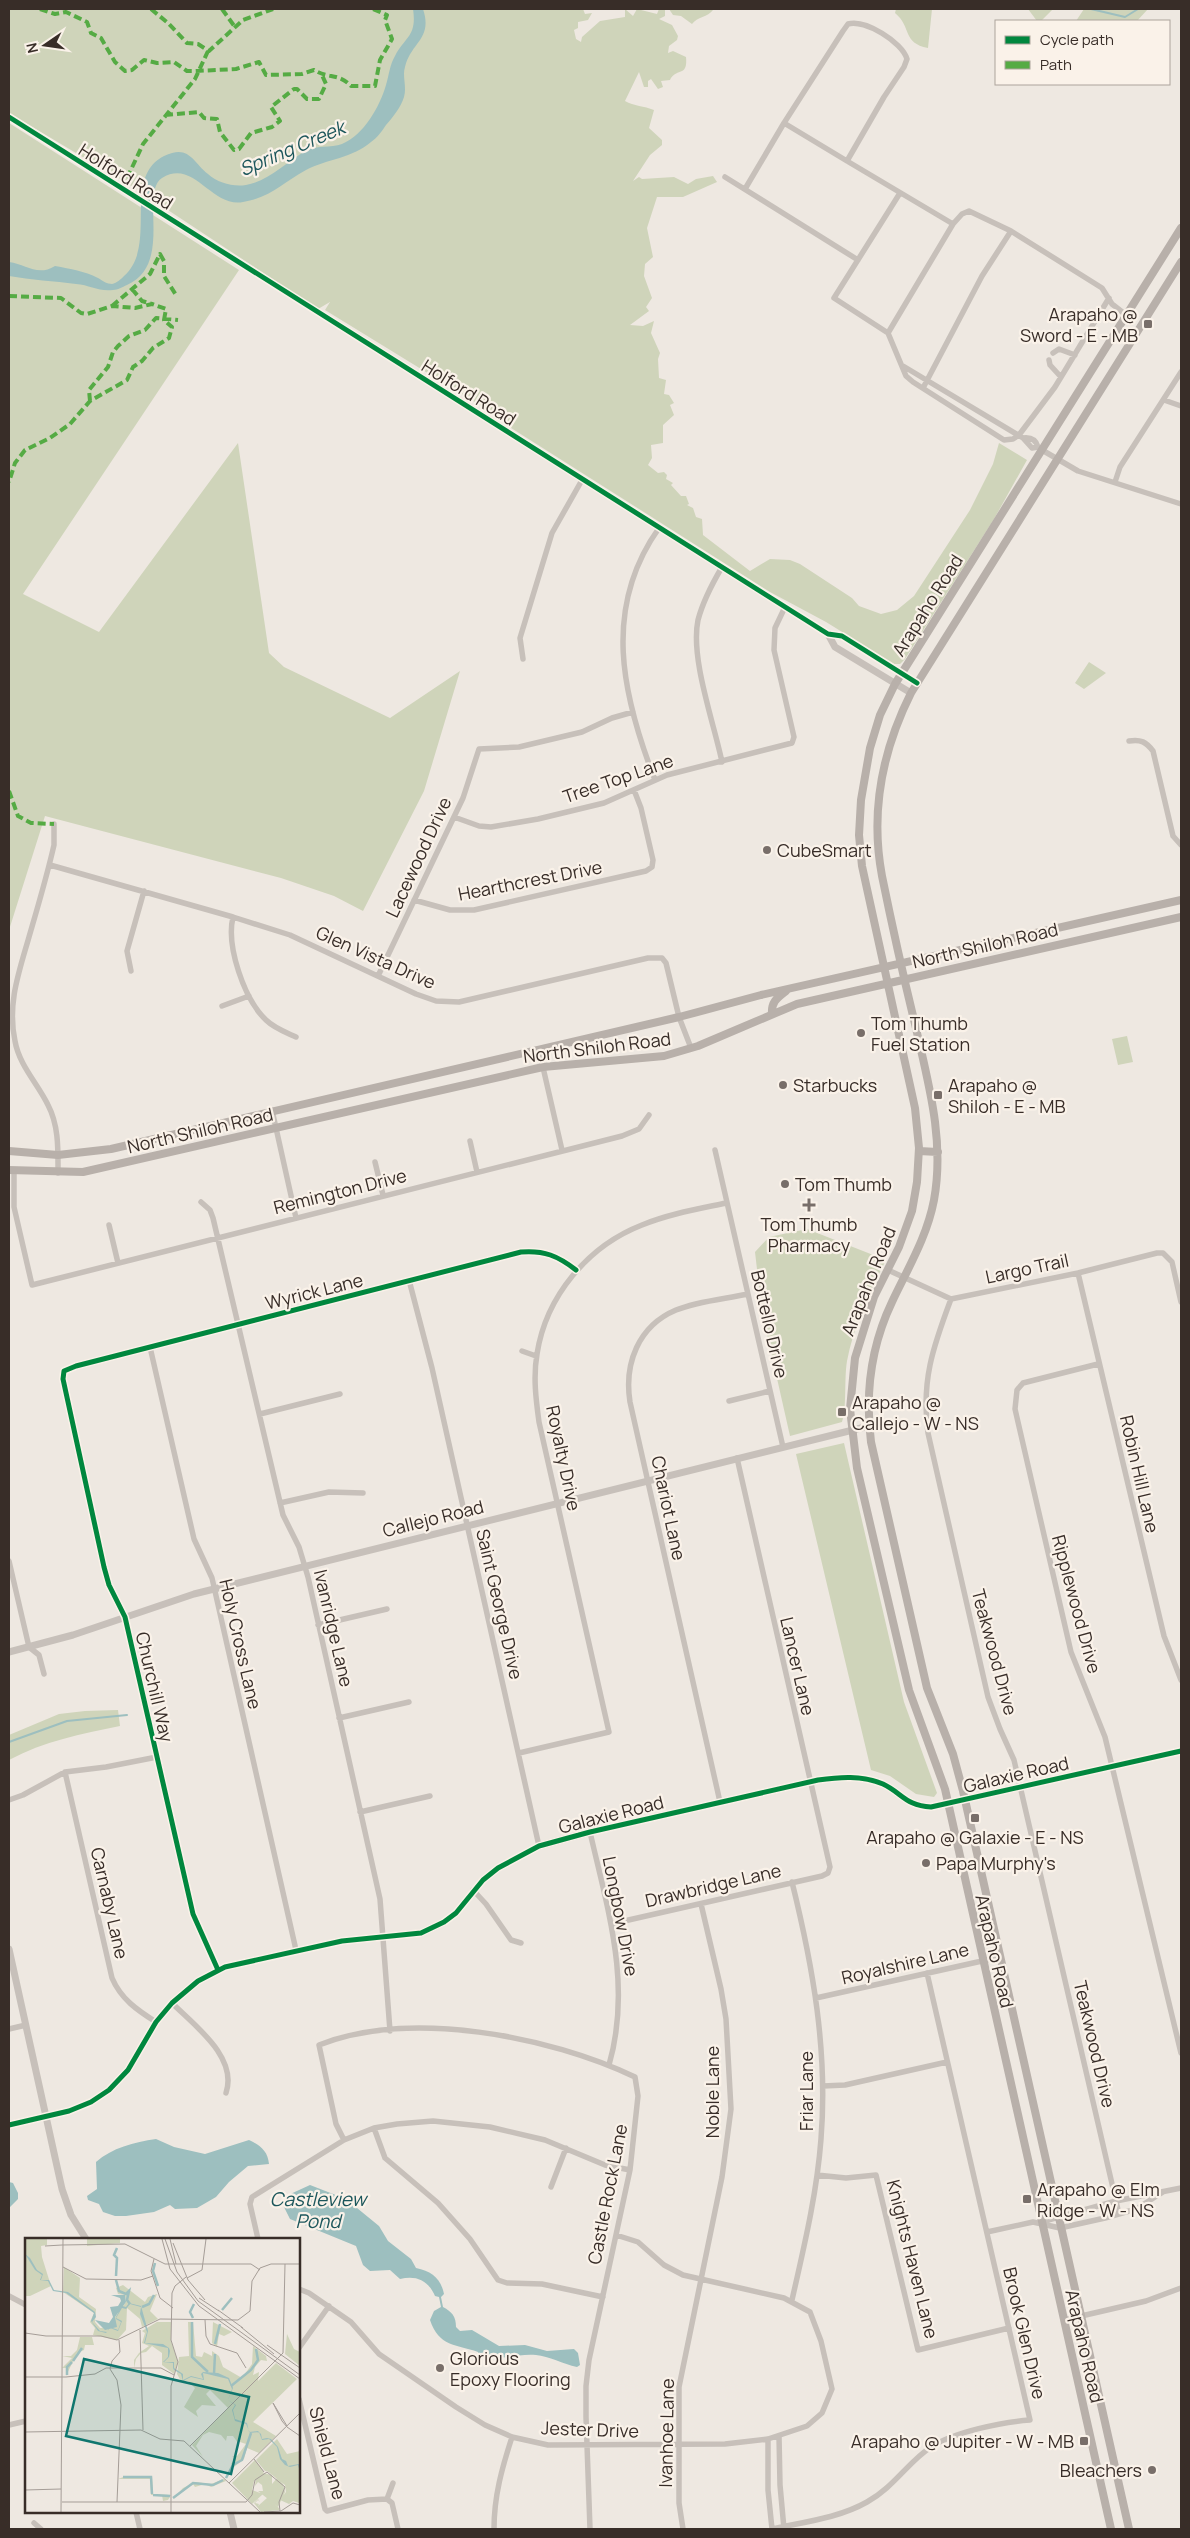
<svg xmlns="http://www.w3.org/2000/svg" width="1190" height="2538" font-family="Manrope,sans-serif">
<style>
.green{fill:#cfd4ba}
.water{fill:#9dbfbf}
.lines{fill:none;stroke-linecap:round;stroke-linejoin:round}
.stream{stroke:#9dbfbf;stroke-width:2}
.minor{stroke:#c7c0ba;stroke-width:5.5}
.tertiary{stroke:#c7c0ba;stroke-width:7}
.secondary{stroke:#b8b0aa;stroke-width:8}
.quiet{stroke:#55ab44;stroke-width:4;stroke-dasharray:8 4;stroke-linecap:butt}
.cycleway-casing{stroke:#faf2e9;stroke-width:8}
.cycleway{stroke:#00873e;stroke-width:5}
.poi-dot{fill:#786e69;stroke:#faf2e9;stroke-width:2}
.labels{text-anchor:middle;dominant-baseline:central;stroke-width:4.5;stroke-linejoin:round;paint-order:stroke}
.street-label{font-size:18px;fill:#382d28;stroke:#faf2e9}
.poi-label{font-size:18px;fill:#382d28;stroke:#faf2e9;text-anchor:start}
.water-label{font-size:19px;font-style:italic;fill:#1c565b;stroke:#faf2e9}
.inset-river{fill:none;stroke:#9dbfbf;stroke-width:2.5}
.inset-road{fill:none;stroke:#a59d97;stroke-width:1}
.view{fill:#0f766e;fill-opacity:0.15;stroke:#0f766e;stroke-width:2.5}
.inset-edge{fill:none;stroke:#382d28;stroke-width:2.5}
</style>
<rect width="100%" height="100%" fill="#eee8e1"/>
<path class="green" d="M9,9H583L585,14L592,13L588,20L578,22V28L574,30L576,39L581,42L582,37L600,21L625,17V9L633,16L637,9L657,14L659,9H665V16L659,19L672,25L678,36L677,40L669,46L668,53L673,51L686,57C688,78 676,67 670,80L661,81L663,87L658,89L651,79L648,81V87H644L639,72L625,101C634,106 644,106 654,110L649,128L662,140V145L650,155L633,181L639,177L642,179L674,177L688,184L696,179L713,176L717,182L683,197H657L647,228L653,257L645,264L644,276L652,298L646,307L649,311L630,325L643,326L654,321L651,333L660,353L658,359L659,378L666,380L664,394L669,395L674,403L670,405L674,415L663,425V443L651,445L652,458L648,465L658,473L664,472L667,475L666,479L673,483L671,485L681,496H686L689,504L687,505L693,508L696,517L702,519L703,535L750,571L770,559L790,560L800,564L852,598L859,606L881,614L897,610L914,596L970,510L993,464L999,443L1027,460L994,519L905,659L900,664H894L826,622L770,592L494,417L491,412L325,310L330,302L318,309L133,187L9,113Z
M669,9H713V10C708,17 697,17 692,24L681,16L673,15Z
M896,9H932L928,48C902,43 912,27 895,13Z
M1028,9H1053L1041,21H1037Z
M1084,9H1148L1137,21H1076Z
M9,123L239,270L23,594L99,632L238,443L269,653L284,667L390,718L460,671L424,791L363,911L334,896L281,878L45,816L9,930Z
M1089,662L1106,673L1084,689L1075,683Z
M1127,1036L1133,1062L1118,1065L1112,1039Z
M807,1229L886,1260C869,1293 854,1325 847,1361C844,1379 847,1407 842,1422L790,1436L762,1312L755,1252L769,1237Z
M844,1443L904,1702L937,1793L934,1797L916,1794L890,1776L871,1770L796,1454Z
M118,1710L120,1726C81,1734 44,1741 9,1760V1735L59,1714L85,1711Z"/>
<path class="water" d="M413,9H423C433,39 411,42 405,67C402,76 407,87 404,97C401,107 393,117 386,125C382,131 377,138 371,142C353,158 327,159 306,170C282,183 272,197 243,202C211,208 194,158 162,178C139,193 174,264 127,285C122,287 118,290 113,290C99,292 90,285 76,284C54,281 31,280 9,276V262C26,264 37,277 55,266C71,269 84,271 98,278C103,281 107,284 112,284C117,283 121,279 124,276C159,245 121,178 164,156C189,144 192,161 208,174C218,183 233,187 246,185C267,182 287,162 305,151C315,145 331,148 342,144C364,135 380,106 386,85C389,75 390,64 395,56C406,36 417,36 413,9Z
M156,2139L174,2147L205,2154L249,2140C260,2145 268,2151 269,2164L248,2166L229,2182L216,2197L197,2208L175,2209L170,2205L154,2212L126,2216H115L103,2212L99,2204L88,2200L87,2196L97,2189L96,2162C112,2148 134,2142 156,2139Z
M9,2182L13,2183L18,2193V2199L9,2208Z
M310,2185L346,2199L379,2226L388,2241L411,2259L416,2268C432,2271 441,2279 444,2294L441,2297L443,2307C452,2312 456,2316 456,2327L460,2331L472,2330L499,2346L525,2345L547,2351L574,2349L578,2353L580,2365L577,2367C563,2364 549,2356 536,2355C519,2353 502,2361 485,2356L480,2360L478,2352C456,2344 439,2347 430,2320L434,2311L441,2307L439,2297L435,2296C428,2280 416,2275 400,2279L390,2270L370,2271L363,2265L356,2246L290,2219L283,2205L286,2196Z"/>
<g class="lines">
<path class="stream" d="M1091,9L1125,17L1138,9
M9,1742L67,1721L127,1715"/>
<path class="minor" d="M847,161L784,123L843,31L848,24C865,19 902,42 907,59L904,67L884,97L847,161L953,224
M725,177L858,260
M745,189L784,123
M1011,231L969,211L962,214L953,224L888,333L906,376L913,382L1004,440L1013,439L1019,435L1055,387L1109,298
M888,333L834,298L900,193
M1053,353L1059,349L1075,355
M1049,360L1050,365L1061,377
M903,366L1023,438C1031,437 1036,440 1038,447
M923,388L982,276L1011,231L1102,288L1112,304L1126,315
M1164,400L1181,406
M1023,438L1032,448L1038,447
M1042,450L1078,471L1181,504
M1115,482L1120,467L1181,372
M722,567C712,584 703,601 698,620C690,658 714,723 722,762
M523,659L520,638L552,533L582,480
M1129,741C1141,739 1146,742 1153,751L1173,836L1181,845
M655,780C622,695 602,608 659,528
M454,817L479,826L491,827L538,819L604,803L667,775L792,743L794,737L774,650L775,628L785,607
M54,824V845C47,876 38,906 29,937C19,972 7,1004 15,1041C19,1065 38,1084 48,1105C59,1126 58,1150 58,1173
M50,865L233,917L290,935L416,994L436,1001L459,1002L648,958H662L666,963L679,1017L691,1048
M414,900L450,910H474L646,871L652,867L653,860L641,808L634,790
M233,917C226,946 244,999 266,1020C274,1028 285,1032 296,1037
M131,971L127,951L144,891
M378,976L463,798L479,749L519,747L582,732L612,718L633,712
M222,1006L249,996
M539,1050L562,1150
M272,1110L296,1218
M470,1141L477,1172
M715,1150L783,1447
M375,1162L383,1195
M14,1170V1207L32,1285L622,1136L639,1129L649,1115
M201,1202L210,1210L213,1218L283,1515L299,1547L308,1577L380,1899L390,2031
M109,1225L118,1263
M888,1270L951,1299L1078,1273L1157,1253H1163L1172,1262L1181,1302
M1078,1273L1164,1636L1181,1680
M409,1280L432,1368L539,1846
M951,1299C933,1347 921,1381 928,1433L988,1697L1000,1729L1014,1760L1119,2214
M150,1347L194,1539L212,1578L296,1950
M522,1351L536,1356
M1098,1364L1023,1383L1017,1390L1015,1409L1071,1652L1105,1737L1181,2053
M729,1401L770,1391
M260,1414L340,1394
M280,1503L329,1492L363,1493
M9,1561L29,1647L39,1655L44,1674
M318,1625L387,1609
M339,1718L409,1702
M519,1753L609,1732L539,1422C536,1400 533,1377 537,1354C546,1296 588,1246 642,1225C669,1214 698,1209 726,1203
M65,1772L112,1978C121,1999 137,2010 156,2022
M9,1800L23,1795L65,1772L106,1767L157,1757
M720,1802L630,1402C624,1364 638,1326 676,1310C698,1301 725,1299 748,1294
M360,1812L430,1796
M590,1832C608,1911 632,1985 609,2065
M473,1890L486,1904L511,1940L521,1943
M611,1924L822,1876L828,1873L830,1867L737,1458
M218,1970L193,1914L125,1617L109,1585L104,1567L63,1379L64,1371L76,1366L521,1252C544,1250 558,1256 576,1270
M816,1998L1000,1957
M172,2003C195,2026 238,2057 226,2093
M9,2029L26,2025
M823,2086L845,2085L947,2062
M374,2128L385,2158L438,2203L470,2239L498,2280L507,2283L542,2284L603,2297
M344,2140L336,2124L319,2045C410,2009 549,2036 635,2077L638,2096L630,2170L589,2360L586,2386V2417L590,2529
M817,2175L846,2178L876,2175L918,2350L1009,2328
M551,2187L566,2148
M1041,2222L1116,2201L1181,2188
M987,2232L1033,2222L1060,2228L1105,2218L1136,2209L1163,2192
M258,2239L250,2204L252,2197L344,2140L374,2128L397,2124L433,2121L490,2127L545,2140L605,2165L630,2170
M299,2289L309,2293L351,2322L379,2354L456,2407L485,2425L512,2437L548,2445L725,2444L768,2439L807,2426L822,2413L832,2389L821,2341L810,2312L784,2298L683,2275L664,2265L638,2242L616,2235
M9,2296L26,2305
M792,2300C804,2247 817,2193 821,2139C828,2051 813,1967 792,1882
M1064,2320L1146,2301L1181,2288
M299,2348L329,2306
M299,2399L325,2509L327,2511L368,2500L387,2499L392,2503L398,2529
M9,2425L26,2421
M779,2436L780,2485L784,2529
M768,2439V2490L772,2529C804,2522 839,2518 867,2502C894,2487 908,2462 931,2447C954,2432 1002,2422 1030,2420L927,1973
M387,2499L393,2483
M136,2512L140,2529
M34,2523L41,2529
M494,2529C494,2496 502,2468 512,2437
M683,2529L679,2503V2387L722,2177L731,2109L726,2019L721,1989L701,1904"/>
<path class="tertiary" d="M9,117L828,634L842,636L917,683
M828,634L835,647L911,693
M9,1652L73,1635L194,1594L869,1426
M9,1949L62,2189L71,2215L86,2239
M9,2125L69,2111L91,2102L109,2090L128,2070L156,2022L172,2003L198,1981L225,1967L342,1941L421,1933L444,1922L456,1913L483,1880L498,1868L539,1846L590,1832L818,1780C839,1777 862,1775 883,1784C902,1793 906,1806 931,1807L1181,1751
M230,2512L234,2529"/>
<path class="secondary" d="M772,1014C771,1002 777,998 786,991
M9,1151L58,1155L111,1149L679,1017L761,995L1181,900
M919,1151L938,1152
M9,1170L83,1172L543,1067L664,1056L698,1046L797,1004L1181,917
M1111,2529L945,1789L909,1690L857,1468L850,1409L855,1358L874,1297L899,1247L912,1211L917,1182L919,1148L915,1108L862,866L859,835L861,800L870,748L880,715L895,684L1181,228
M1129,2529L963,1791L953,1754L927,1688L871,1442C865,1394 871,1346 892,1302C908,1268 927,1237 934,1200C945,1140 928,1082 915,1024C903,975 892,925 882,876C870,812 882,751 911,693L1181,262"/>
<path class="quiet" d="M40,9L55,14L66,12L87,22L91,33L101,38L115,62L125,71L132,70L144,60L157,63L174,62L187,71H195L236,69L259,62L266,75L302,74L314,70C329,79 339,73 351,86H375L380,60L392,39L385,20L387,15L373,9
M151,9L168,23L187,43L198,44L209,51L243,20L273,9
M222,9L235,27
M165,115L199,112L204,118L217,119L220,132L234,150L239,149L251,133L272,127L280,121L271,107L294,89H297L307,99H319L326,84L322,75
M122,189L143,144L195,79L208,51
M132,289L142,301L152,304
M9,296L61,298L81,313L87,314L112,306L135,308L152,304L166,309L164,320L172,327L169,338L153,348L142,361L133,367L127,380L90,401L70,424L50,438L25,450L15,463L9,482
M112,306L150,274L160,254L164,261V276L176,295
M90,401L89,390L108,367L113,352L118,346L129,336L145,330L156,318L178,320
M9,791L18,816L31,823L54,824"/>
<g class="cycleway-casing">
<path id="cycleway" d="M9,117L828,634L842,636L917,683
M218,1970L193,1914L125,1617L109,1585L104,1567L63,1379L64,1371L76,1366L521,1252C544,1250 558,1256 576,1270
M9,2125L69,2111L91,2102L109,2090L128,2070L156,2022L172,2003L198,1981L225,1967L342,1941L421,1933L444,1922L456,1913L483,1880L498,1868L539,1846L590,1832L818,1780C839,1777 862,1775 883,1784C902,1793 906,1806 931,1807L1181,1751"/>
</g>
<use href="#cycleway" class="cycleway"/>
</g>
<g class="poi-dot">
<rect x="1143" y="319" width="10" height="10" rx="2.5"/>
<circle cx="767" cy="850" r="5"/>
<circle cx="861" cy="1033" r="5"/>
<circle cx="783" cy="1085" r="5"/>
<rect x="933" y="1090" width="10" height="10" rx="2.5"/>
<circle cx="785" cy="1184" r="5"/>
<path d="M806.5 1197.5h5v5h5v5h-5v5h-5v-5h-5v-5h5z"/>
<rect x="837" y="1407" width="10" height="10" rx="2.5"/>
<rect x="970" y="1813" width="10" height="10" rx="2.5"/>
<circle cx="926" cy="1863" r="5"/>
<rect x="1022" y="2194" width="10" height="10" rx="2.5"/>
<circle cx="440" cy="2368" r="5"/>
<rect x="1079" y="2436" width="10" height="10" rx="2.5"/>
<circle cx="1152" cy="2470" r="5"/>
</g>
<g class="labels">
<g class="street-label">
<text transform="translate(126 176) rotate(32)">Holford Road</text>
<text transform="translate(469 392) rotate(32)">Holford Road</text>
<text transform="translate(927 605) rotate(-58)">Arapaho Road</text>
<text transform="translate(618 778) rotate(-19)">Tree Top Lane</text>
<text transform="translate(418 857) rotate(-65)">Lacewood Drive</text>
<text transform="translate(530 880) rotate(-11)">Hearthcrest Drive</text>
<text transform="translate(985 945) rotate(-13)">North Shiloh Road</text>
<text transform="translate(376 957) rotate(24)">Glen Vista Drive</text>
<text transform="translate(597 1047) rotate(-7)">North Shiloh Road</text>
<text transform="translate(200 1130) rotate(-13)">North Shiloh Road</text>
<text transform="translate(340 1191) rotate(-14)">Remington Drive</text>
<text transform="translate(1027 1268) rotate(-12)">Largo Trail</text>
<text transform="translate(868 1281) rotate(-68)">Arapaho Road</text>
<text transform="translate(314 1291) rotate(-14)">Wyrick Lane</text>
<text transform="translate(770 1324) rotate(77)">Bottello Drive</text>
<text transform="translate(564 1458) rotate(78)">Royalty Drive</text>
<text transform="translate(1140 1474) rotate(77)">Robin Hill Lane</text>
<text transform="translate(669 1508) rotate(78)">Chariot Lane</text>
<text transform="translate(433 1518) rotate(-14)">Callejo Road</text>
<text transform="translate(500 1604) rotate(77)">Saint George Drive</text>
<text transform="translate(1077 1604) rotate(75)">Ripplewood Drive</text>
<text transform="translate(334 1628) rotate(77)">Ivanridge Lane</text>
<text transform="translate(241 1644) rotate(77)">Holy Cross Lane</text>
<text transform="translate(995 1652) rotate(75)">Teakwood Drive</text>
<text transform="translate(798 1666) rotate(77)">Lancer Lane</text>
<text transform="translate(155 1687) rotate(77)">Churchill Way</text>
<text transform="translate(1016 1774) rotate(-13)">Galaxie Road</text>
<text transform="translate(611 1814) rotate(-14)">Galaxie Road</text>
<text transform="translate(713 1885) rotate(-13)">Drawbridge Lane</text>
<text transform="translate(110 1903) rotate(77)">Carnaby Lane</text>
<text transform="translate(621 1916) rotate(79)">Longbow Drive</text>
<text transform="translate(995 1951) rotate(77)">Arapaho Road</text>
<text transform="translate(905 1963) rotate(-13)">Royalshire Lane</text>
<text transform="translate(1095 2044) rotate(77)">Teakwood Drive</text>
<text transform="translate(806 2091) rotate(-90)">Friar Lane</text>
<text transform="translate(712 2092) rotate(-90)">Noble Lane</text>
<text transform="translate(607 2194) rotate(-79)">Castle Rock Lane</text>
<text transform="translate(913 2259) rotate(76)">Knights Haven Lane</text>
<text transform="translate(1025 2333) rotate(77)">Brook Glen Drive</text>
<text transform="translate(1085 2346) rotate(77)">Arapaho Road</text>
<text transform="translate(590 2429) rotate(2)">Jester Drive</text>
<text transform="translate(666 2433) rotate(-89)">Ivanhoe Lane</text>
<text transform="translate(328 2453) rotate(75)">Shield Lane</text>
</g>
<g class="poi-label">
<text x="1138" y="314" text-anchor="end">Arapaho @<tspan x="1138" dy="21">Sword - E - MB</tspan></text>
<text x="777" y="850">CubeSmart</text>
<text x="871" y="1023">Tom Thumb<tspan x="871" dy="21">Fuel Station</tspan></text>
<text x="793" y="1085">Starbucks</text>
<text x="948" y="1085">Arapaho @<tspan x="948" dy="21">Shiloh - E - MB</tspan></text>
<text x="795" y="1184">Tom Thumb</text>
<text x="809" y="1224" text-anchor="middle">Tom Thumb<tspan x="809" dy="21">Pharmacy</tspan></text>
<text x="852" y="1402">Arapaho @<tspan x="852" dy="21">Callejo - W - NS</tspan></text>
<text x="975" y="1837" text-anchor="middle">Arapaho @ Galaxie - E - NS</text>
<text x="936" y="1863">Papa Murphy's</text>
<text x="1037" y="2189">Arapaho @ Elm<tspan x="1037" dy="21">Ridge - W - NS</tspan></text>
<text x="450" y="2358">Glorious<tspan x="450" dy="21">Epoxy Flooring</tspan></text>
<text x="1074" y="2441" text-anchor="end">Arapaho @ Jupiter - W - MB</text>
<text x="1142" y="2470" text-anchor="end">Bleachers</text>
</g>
<g class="water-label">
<text transform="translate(292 148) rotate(-23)">Spring Creek</text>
<text x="318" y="2199">Castleview<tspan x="318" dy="22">Pond</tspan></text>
</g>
</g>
<g transform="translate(25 2238)">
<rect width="275" height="275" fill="#eee8e1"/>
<path d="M0,1H22V7L16,8L17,19L26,48L5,58H0ZM62,1H95V5L62,8ZM39,29L55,40L54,59L71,71L70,84L75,90L90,89V79L101,64L100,57L93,56L91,50L98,47L120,64L123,59L132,56L125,73L133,81L117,89L115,81L102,70L101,92L92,102L68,97L70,90L65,84L69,75L38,54ZM132,84H146V103L153,124L149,136L137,127V115L127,108L121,114L116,115L111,121L109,130V122L114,115L124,108L117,105L120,95L117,93ZM163,84H168L171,118L177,119L179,114L187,118V113L194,118L198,129L217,140L227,126L228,108L241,118L242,123L236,122L230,129L228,137L234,134L233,143L251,125L272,141L228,184L251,198L234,215L222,210L219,221L209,229L206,226L211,220L207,218H212L221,206L215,204L214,197L213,205L208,198H202L201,203L196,197L184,194L178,197L171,208L178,219L167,207L203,170L185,152L181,156L191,168L177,167L171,173L173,179L159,169L170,150L163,143H156L152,136L154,119L164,118ZM188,84L207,94L199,98L194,96L192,109L187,105ZM262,96L269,111L275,114V128L260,116ZM55,99H67L69,107H60L59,112L52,115L41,138V130H37L47,120L37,118H46L52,112ZM252,201L262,216L275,213L274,265L268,263L264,266L255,262L261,254L260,247L242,233L240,227L242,233H240L231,222ZM230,222L239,234L229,243L227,252L238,256L227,266L207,245ZM238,235L247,237V246L252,240L258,246L260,254L253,269L233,253H238L237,247L233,244L230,248L231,240ZM127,238L128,256L146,257L143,262L138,263L137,257H126L125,241H93L101,238ZM199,241L201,243L186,249L180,246L170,249L168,246L148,261L158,250L170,244L186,246ZM242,260L254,270V272L236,274L229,265L233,261L235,264L236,265L233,262L230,265L234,266L233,268Z" fill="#cfd4ba"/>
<path d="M0,16L5,20L12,32L18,36L16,42H24L29,52L43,54L70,74L71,79L67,84L75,93L82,94L85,89L93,92L96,84L91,81V79L97,68L101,69L104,65L116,68L123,93L120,105L138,106L144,110L145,113L144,119L139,124H149V130L158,136V142L166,138L178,141L176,136L178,134L193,135L204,140L208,150L203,162L211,167L208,172L210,181L222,185L224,194L233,193L236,196L237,201L242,200L246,201L253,209L257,221L261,223L263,228L274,226L275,234L273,227L265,229L260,227L255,221L252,209L244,201L237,202L234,194L225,195L221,186L210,183L207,172L210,167L203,162L207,151L203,141L178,135L179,142L166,139L158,143L156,136L149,132L148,130V125L138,124L143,119V110L119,105L122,94L115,76L116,69L105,66L101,71L97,70L91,80L97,83L93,93L85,90L81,95L73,93L66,83L69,75L41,55L28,53L23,43L15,42L17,37L10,32ZM86,57H100L101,64L90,79L92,89L80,92L70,82L84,85L88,79L85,69L93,68L96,63L95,60Z" fill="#9dbfbf"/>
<path class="inset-river" d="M130,25L128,33L133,48M91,38L92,20L89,17L92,10M91,42L94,53L101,56L104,53L102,62L105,66M117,69L124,66L129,57M197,72L207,60M168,80L165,74L169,66M167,84V119L183,134M190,106L195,86M48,123L57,110M189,136L190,116M42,137V129L47,124M206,148L226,132L233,122L231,111M98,239H126L127,256M201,240L208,227L217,222L226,195M128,257L145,258M148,260L168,245L188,247L198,242"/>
<path class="inset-road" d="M137,1L145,31L174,68L275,141M140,1L152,34L173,63L275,137M145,1L151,26M148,5L163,42L180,62M37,7L100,6L140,26H226L235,32M20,8L37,7M129,21L126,33L135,60L148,70M38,29L61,41L116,42L128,38M162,40L177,32L181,1M174,60L194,73M193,72L218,90M180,82L181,98L185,106L212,115L221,130M216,89L249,116M115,92L118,192M0,95L21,98H76L92,102L135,81L213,82L225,73L227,43L235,30L246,26H275M242,107L275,130M0,139H41L70,136L81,130H136L149,137M262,189L257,183L248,165L262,188M262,189L275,198M0,194L116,192L135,201L159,203L235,274M165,208L258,115L260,26M229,221L239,234M204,245L275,175M0,252L36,251M37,264H221L227,257L230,242L242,234L260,249L254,264L255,273M92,264L96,167L92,142L85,131L87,123L95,114L94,102M36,274L38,1M146,274V148L153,124L146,102L147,55L150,48L161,39M239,274L256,273L268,265L275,267"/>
<path class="view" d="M59,121L224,159L206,236L41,198Z"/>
<rect width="275" height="275" class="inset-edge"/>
</g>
<rect width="1190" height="2538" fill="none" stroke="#382d28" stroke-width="20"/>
<rect x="995" y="20" width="175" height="65" fill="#faf2e9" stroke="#aca39c"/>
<rect x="1005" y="36" width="25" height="8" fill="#00873e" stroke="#aca39c"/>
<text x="1040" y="45" font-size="15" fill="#382d28">Cycle path</text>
<rect x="1005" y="61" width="25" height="8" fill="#55ab44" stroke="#aca39c"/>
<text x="1040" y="70" font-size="15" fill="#382d28">Path</text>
<g transform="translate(45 45) rotate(257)" stroke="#faf2e9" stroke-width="4" paint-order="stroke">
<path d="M0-4L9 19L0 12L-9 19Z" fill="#382d28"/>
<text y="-8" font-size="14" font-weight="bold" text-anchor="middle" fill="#382d28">N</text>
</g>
</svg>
